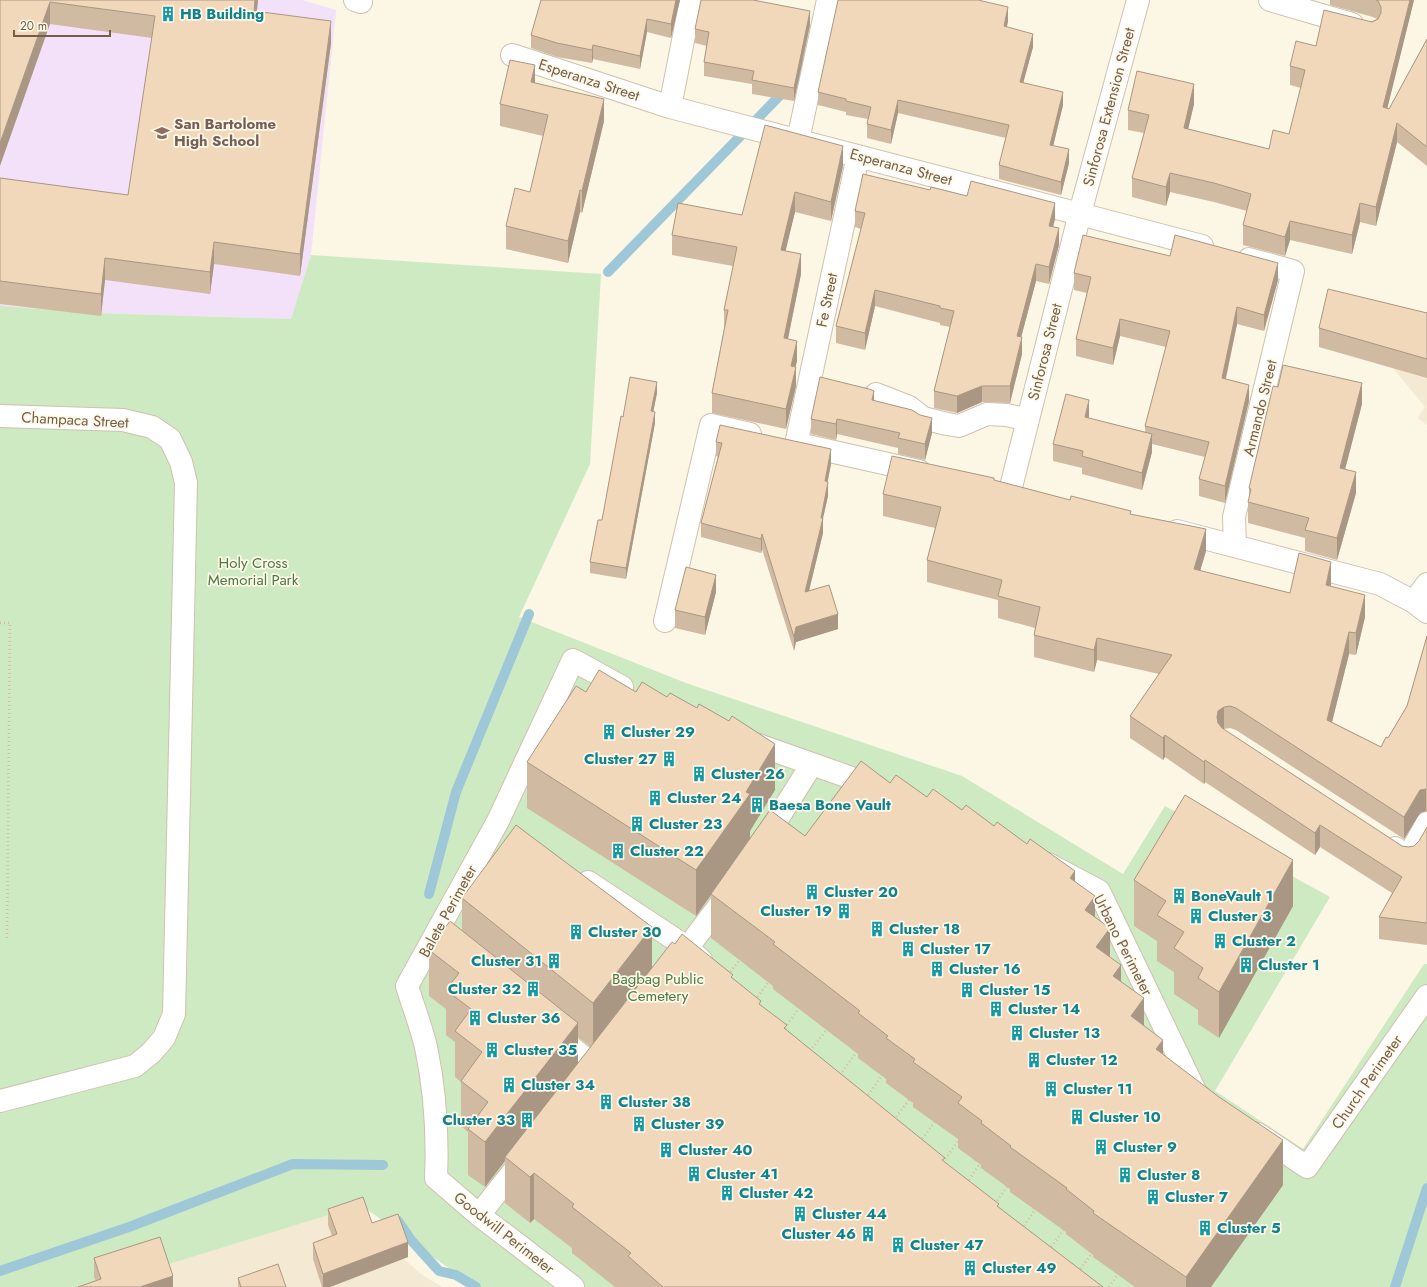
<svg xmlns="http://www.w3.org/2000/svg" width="1427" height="1287" font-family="Jost,sans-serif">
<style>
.residential{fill:#f4e9d2}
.education{fill:#f3e0f9}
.green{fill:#cdeac2}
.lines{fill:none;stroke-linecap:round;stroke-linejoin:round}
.stream{stroke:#9ec8d8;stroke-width:10}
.minor-casing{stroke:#d0c1ad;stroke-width:24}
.path{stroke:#d7bb9e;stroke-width:2.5;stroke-dasharray:1 3;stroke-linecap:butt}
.minor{stroke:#fff;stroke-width:22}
.wall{fill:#d0baa1;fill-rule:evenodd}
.shaded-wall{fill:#a99783}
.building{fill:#f2d8bb;stroke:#a99783}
.labels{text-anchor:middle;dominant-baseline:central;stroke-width:3.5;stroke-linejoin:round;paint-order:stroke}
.culture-label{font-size:15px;font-weight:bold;fill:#0d838f;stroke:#fff9ea;text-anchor:start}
.street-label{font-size:15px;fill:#755e49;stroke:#fff9ea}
.education-label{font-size:15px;font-weight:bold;fill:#785e54;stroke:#fff9ea;text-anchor:start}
.park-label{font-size:15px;fill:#4c7b41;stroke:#fff9ea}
</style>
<rect width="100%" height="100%" fill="#fcf6e4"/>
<path class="residential" d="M1427,324V425L1418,418L1425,407L1393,368Z
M361,1205L367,1226L421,1274L442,1287H95Z"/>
<path class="education" d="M0,0H302L336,10L311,255L291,319L94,313L0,306Z"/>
<path class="green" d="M311,255L601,274L590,464L519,617L686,683L962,776L1123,874L1165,806L1330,897L1215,1091L1303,1149L1424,964H1427V1287H475L361,1205L95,1287H0V306L94,313L291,319Z"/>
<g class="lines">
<path class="stream" d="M608,272L794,81L809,58
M429,894L456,792L529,614
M398,1221L411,1240L439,1271L456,1275L476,1287
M0,1271L129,1227L293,1164L383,1165
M1395,1287L1427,1188"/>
<g class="minor-casing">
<path id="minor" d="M355,0L361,2
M1270,0L1352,24
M512,55L670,107L1202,246
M670,107L691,0
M798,140L828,0
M876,394L909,407L923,418L947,424L959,426L987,414L1007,415L1028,420
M0,416L123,420L152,427L170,439L181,462L186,483L174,1014L164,1038L151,1053L135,1066L0,1101
M796,444L858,156
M803,445L919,471
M1010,491L1080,213L1138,0
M1177,531L1380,584L1414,602L1427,612
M1235,545L1234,517L1293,271L1249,259
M1414,602L1427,584
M665,621L711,425L750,434
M747,741L877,787
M763,842L812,764
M1395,848L1408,857L1427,823
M1048,864L1099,891L1196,1093L1201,1097
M588,882L688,948L701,960
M679,959L728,894
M554,1034L596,1067
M1258,1134L1307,1167L1427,996
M479,1215L524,1158
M573,1287L479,1215L436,1178C438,1134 435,1090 426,1047C421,1026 413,1006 407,986L498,821L573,660L622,687"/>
</g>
<path class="path" d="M0,623H10L7,940
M728,975L741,958
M755,1000L770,980
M785,1028L800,1006
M810,1051L828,1028
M840,1075L858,1050
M866,1098L883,1074
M894,1120L911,1097
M920,1142L936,1120
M943,1162L959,1140
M967,1183L981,1162
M995,1204L1008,1185
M1022,1229L1036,1208
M1049,1250L1065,1228
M1078,1272L1093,1252
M1109,1287L1119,1273"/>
<use href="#minor" class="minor"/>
</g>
<path class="wall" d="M0,0H258L257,11L331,43L300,276L214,264L210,294L105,280L101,316L0,304V178L128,195L152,38L50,24Z
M680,0L671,38L647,32L640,69L593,59L592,63L557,57L531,48V35Z
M1330,0H1414L1387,108L1389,109L1427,39V166L1397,142L1376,226L1360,222L1352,254L1290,240L1285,256L1243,245V225L1247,211L1214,202L1170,192L1166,206L1132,197V178L1144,133L1128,130V110L1194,104L1188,129L1269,149L1289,134L1301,88L1290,85V66L1316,46L1377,19L1373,17L1330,5Z
M756,1L810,25L794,101L752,94V84L704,76V62L707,46L695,43V29Z
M1008,21L1007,27L1033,47L1023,82L1063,105L1053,146L1069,163L1061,195L999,179V165L1006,138L898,113L891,144L867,138V124L868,119L846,115V112L818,105V92Z
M535,83L604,121L582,213L580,212L568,263L506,249V226L530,192L543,136L500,126V104Z
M843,166L831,221L795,212L785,251L801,274L788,339L797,361L795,367L796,386L786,429L712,413V393L724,329V310L733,266L672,255V235L742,215Z
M855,211L1055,219L1053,227L1059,245L1049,284L1036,281L1021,337L1022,354L1010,403L982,402L957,413L934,408V391L950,327L940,325V323L875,306L865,350L836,343V326L861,229L855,227Z
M1170,256L1278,280L1264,331L1237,324L1226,379L1249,401L1225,503L1199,496V479L1205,457L1152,444V452L1142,490L1082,474V468L1053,461V444L1089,417V418L1145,432V426L1166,347L1120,336L1113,365L1076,356V339L1087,293L1074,290V273Z
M1427,313V378L1319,347V328Z
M657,393L653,412L655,423L626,579L590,573V562L602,520L623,417Z
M874,401L932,433L925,460L898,454V448L837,434L836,440L811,434V419Z
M1362,404L1345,469L1356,493L1337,560L1305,551V538L1248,523V502L1249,499V488Z
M716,442L831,464L827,482L828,496L823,518V533L809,591L838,629L796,642L794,651L762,549L761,553L701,537V523L718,457L716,456Z
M994,480L1070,500L1131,514L1206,551L1200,571L1290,593L1331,584V586L1365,617L1356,655L1349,654L1332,722L1381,747L1388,738L1407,706L1427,636V811L1420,813L1404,839L1236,730L1230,728L1223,729L1402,846L1408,847L1414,846L1419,841L1427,827V945L1379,939V917L1392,893L1320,847L1315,855L1205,782L1204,784L1165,757L1163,760L1130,738V716L1159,674L1097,660L1094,672L1034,657V635L1035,628L998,618V600L927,582V560L935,528L883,516V494Z
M716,592L705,635L675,628V610Z
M586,692H636L775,790L750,831V839L805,836L890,783L962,810L994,826L1075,882L1095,917L1110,957L1121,981L1144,1025L1163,1055L1283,1185L1211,1287H1135L1093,1257V1255L1066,1234V1232L1010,1192V1189L981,1168V1165L958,1148V1139L913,1107V1103L886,1083V1079L858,1058V1054L773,989V986L711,938V895L696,916L527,808V762Z
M1134,880L1293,906L1219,1038L1198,1024V1010L1174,994V972L1157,961V941L1134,926Z
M462,898L652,968L733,979L787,1030L999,1208L1103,1287H615L572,1253V1248L534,1219L530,1223L505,1203V1161L485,1187L468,1175V1132L461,1126V1082L455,1077V1042L446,1035V1009L429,996V950L462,930ZM578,1037L591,1047L578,1064Z
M328,1209L372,1223L408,1257L330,1287H322L313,1259V1243L332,1236L328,1225Z
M94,1258L173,1287L96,1281L94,1277Z
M238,1278L286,1287H238Z"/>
<path class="shaded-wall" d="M255,0H258L254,33V11Z
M676,0H680L671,38V24Z
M1410,0H1414L1383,126V107Z
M50,2V24L0,166V143Z
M1008,7V21L1004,39V26Z
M810,11V25L794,101V88Z
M647,19V32L640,69V56Z
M331,21V43L300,276V254Z
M1033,34V47L1020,95V82Z
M593,45V59L592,63V50Z
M535,65V87L531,82Z
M1194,84V104L1184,147V128Z
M1063,92V105L1050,159V145Z
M604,99V121L582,213V191Z
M898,100V113L891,144V130Z
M1397,123V142L1376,226V207Z
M843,146V166L831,221V202Z
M1069,149V163L1061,195V182Z
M1170,173V192L1166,206V187Z
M580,190V212L568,263V241Z
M795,192V212L781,270V250Z
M1055,203V219L1049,243V226Z
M1360,203V222L1352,254V235Z
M1290,221V240L1285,256V237Z
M1059,228V245L1049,284V267Z
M214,242V264L210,294V272Z
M801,254V274L784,358V338Z
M105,258V280L101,316V294Z
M1278,263V280L1264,331V315Z
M1036,264V281L1017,353V336Z
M875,290V306L865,350V333Z
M1237,307V324L1222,395V378Z
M1120,319V336L1113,365V348Z
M1022,337V354L1010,403V386Z
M797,341V361L791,386V366Z
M796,367V386L786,429V409Z
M657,382V393L651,423V411Z
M1362,383V404L1340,489V468Z
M1249,385V401L1225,503V486Z
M982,386V402L957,413V396Z
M874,391V407L872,400Z
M1089,400V417L1085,435V417Z
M655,412V423L626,579V568Z
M932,418V433L925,460V444Z
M837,419V434L836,440V424Z
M1152,434V452L1142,490V473Z
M831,449V464L825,496V481Z
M1356,472V493L1337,560V538Z
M828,482V496L823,518V533L805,607V592Z
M1206,529V551L1194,591V569Z
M762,534V549L761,553V539Z
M1331,562V584L1326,607V585Z
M716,575V592L705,635V617Z
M1365,595V617L1356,655V633Z
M838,614V629L796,642L794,651V637L796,627Z
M1349,632V654L1327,742V720Z
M1097,638V660L1094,672V650Z
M1224,707V729L1218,734L1217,717L1218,711Z
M1165,735V757L1163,760V738Z
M775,744V790L750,831V840L711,894V895L696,916V870L746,792Z
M1205,760V782L1204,784V762Z
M1426,789V811L1420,813L1404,839V817L1420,790Z
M1320,825V847L1315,855V833Z
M1293,860V906L1219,1038V992Z
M1075,871V916L1070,878Z
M1095,896V941L1085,910Z
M652,927V973L593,1049V1003Z
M1110,928V973L1096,947Z
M1121,965V1010L1113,976Z
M1144,998V1043L1131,1016Z
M578,1023V1068L505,1157V1161L485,1187V1142Z
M1163,1040V1084L1156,1049Z
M1283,1140V1185L1211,1287H1186V1277Z
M534,1173V1219L530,1223V1177Z
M408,1242V1257L330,1287H323V1274Z
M173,1276V1287H140Z"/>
<path class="building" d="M0,0H255L254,11L331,21L300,254L214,242L210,272L105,258L101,294L0,281V178L128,195L155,16L50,2L0,143Z
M541,0H676L671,24L647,19L640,56L593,45L592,50L557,43L531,35Z
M701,0H753L810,11L794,88L752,80L754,71L704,62L709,32L695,29Z
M838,0H978L1008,7L1004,26L1033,34L1020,82L1063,92L1050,145L1069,149L1061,182L999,165L1009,125L898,100L891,130L867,124L871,107L846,101V99L818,92Z
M1376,0H1410L1383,107L1389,109L1427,39V147L1397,123L1376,207L1360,203L1352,235L1290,221L1285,237L1243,225L1251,194L1214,183L1170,173L1166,187L1132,178L1149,115L1128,110L1137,71L1194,84L1184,128L1269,149L1273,130L1289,134L1305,70L1290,66L1296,41L1316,46L1324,10L1372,22L1378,19L1381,13V7L1378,1Z
M510,60L535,65L531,82L604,99L582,191L580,190L568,241L506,226L515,188L530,192L548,115L500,104Z
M765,125L843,146L831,202L795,192L781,250L801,254L784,338L797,341L791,366L796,367L786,409L712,393L728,310H724L737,247L672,235L678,203L742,215Z
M863,174L930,190L931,187L967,196L971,181L1055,203L1049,226L1059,228L1049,267L1036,264L1017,336L1022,337L1010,386H982L957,396L934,391L954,311L940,308V306L875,290L865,333L836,326L865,213L855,211Z
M1083,235L1170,256L1175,235L1278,263L1264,315L1237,307L1222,378L1249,385L1225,486L1199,479L1209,442L1145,426L1170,331L1120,319L1113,348L1076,339L1091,277L1074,273Z
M1328,289L1427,313V359L1319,328Z
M1283,365L1362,383L1340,468L1356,472L1337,538L1305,530L1309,518L1248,502L1251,489L1249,488L1273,386L1278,387Z
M630,377L657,382L651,411L655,412L626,568L590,562L598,520H602L621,416L623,417Z
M820,377L869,389L874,391L872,400L912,410L920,415L932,418L925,444L898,438L900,433L837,419L836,424L811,419Z
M1066,394L1089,400L1085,417L1152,434L1142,473L1082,456L1083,451L1053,444Z
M720,425L831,449L825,481L828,482L821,518H823L805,592L829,585L838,614L796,627L794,637L762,534L761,539L701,523L722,443L716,442Z
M892,456L994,478V480L1070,500L1071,496L1131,511L1130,514L1206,529L1194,569L1290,593L1299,553L1331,562L1326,585L1365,595L1356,633L1349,632L1327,720L1381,747L1386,737L1388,738L1407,706L1427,636V789L1420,790L1404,817L1236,708L1230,706L1224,707L1218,711L1217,717L1218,723L1222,728L1402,846L1408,847L1414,846L1419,841L1427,827V923L1379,917L1402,877L1320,825L1315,833L1205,760L1204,762L1165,735L1163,738L1130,716L1172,655L1097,638L1094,650L1034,635L1040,607L998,596L1002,580L927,560L941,507L883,494Z
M686,567L716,575L705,617L675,610Z
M599,670L636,692L642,682L667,697L670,693L697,708L699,704L729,721L732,716L775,744L746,792L750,794L696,870L527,762L576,686L586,692Z
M861,761L890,783L896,775L927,797L933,789L962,810L966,805L994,826L997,822L1027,844L1030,839L1075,871L1070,878L1095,896L1085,910L1110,928L1096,947L1121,965L1113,976L1144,998L1131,1016L1163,1040L1156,1049L1219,1097L1283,1140L1186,1277L1093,1213L1094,1211L1066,1189L1067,1188L1010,1147L1011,1146L981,1123L982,1121L958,1103L962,1097L913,1062L915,1059L886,1038L888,1036L858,1013L860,1011L773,944L775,942L711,894L770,810L805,836Z
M1185,795L1293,860L1219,992L1198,978L1203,968L1174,948L1184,932L1157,915L1166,901L1134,880Z
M516,825L652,927L593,1003L462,898Z
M450,921L578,1023L485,1142L468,1129L488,1102L461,1081L482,1052L455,1031L471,1009L446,990L459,973L429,950Z
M682,934L733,975L731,977L761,1001L759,1004L787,1025L784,1028L945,1158L942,1160L999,1204L997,1206L1103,1287H663L628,1256L631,1253L572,1207L574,1204L534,1173L530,1177L505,1157L672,942L675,944Z
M363,1197L372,1223L398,1214L408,1242L323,1274L313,1243L337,1234L328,1209Z
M160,1237L173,1276L140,1287H78L101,1279L94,1258Z
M278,1264L286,1287H241L238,1278Z"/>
<defs>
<g id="building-bare" transform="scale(1.2)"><path d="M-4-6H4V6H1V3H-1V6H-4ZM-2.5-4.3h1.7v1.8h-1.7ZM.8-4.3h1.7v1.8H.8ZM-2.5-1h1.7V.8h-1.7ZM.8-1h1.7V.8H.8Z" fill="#0f9aa8" stroke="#fff9ea" stroke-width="2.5" paint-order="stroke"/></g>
<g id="school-bare" transform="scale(1.2)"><path d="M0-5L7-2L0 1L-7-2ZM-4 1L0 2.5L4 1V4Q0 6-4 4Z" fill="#8d6e63" stroke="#fff9ea" stroke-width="2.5" paint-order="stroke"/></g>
</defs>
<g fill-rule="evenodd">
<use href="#building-bare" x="168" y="14"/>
<use href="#school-bare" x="162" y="133"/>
<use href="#building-bare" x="609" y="732"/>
<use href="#building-bare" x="669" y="759"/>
<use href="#building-bare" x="699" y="774"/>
<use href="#building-bare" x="655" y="798"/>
<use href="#building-bare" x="757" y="805"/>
<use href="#building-bare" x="637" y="824"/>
<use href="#building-bare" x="618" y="851"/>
<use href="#building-bare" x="812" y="892"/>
<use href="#building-bare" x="1179" y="896"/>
<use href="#building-bare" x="844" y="911"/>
<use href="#building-bare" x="1196" y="916"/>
<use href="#building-bare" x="877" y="929"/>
<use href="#building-bare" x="576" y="932"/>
<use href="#building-bare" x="1220" y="941"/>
<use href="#building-bare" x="908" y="949"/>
<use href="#building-bare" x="554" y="961"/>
<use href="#building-bare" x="1246" y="965"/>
<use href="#building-bare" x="937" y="969"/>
<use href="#building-bare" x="533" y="989"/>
<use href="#building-bare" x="967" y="990"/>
<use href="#building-bare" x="996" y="1009"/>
<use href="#building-bare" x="475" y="1018"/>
<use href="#building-bare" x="1017" y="1033"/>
<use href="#building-bare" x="492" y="1050"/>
<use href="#building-bare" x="1034" y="1060"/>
<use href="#building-bare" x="509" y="1085"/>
<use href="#building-bare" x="1051" y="1089"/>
<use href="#building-bare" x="606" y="1102"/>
<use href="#building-bare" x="1077" y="1117"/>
<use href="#building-bare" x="527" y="1120"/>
<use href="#building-bare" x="639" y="1124"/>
<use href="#building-bare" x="1101" y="1147"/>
<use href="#building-bare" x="666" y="1150"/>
<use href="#building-bare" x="694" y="1174"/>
<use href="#building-bare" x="1125" y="1175"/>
<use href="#building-bare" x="727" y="1193"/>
<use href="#building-bare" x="1153" y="1197"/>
<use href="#building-bare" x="800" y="1214"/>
<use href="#building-bare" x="1205" y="1228"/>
<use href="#building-bare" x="868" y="1234"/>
<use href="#building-bare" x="898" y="1245"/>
<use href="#building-bare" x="970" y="1268"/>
</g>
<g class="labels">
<g class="culture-label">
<text x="180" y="14">HB Building</text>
<text x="621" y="732">Cluster 29</text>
<text x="657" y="759" text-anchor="end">Cluster 27</text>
<text x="711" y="774">Cluster 26</text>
<text x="667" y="798">Cluster 24</text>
<text x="769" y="805">Baesa Bone Vault</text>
<text x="649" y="824">Cluster 23</text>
<text x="630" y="851">Cluster 22</text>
<text x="824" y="892">Cluster 20</text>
<text x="1191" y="896">BoneVault 1</text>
<text x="832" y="911" text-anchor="end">Cluster 19</text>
<text x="1208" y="916">Cluster 3</text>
<text x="889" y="929">Cluster 18</text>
<text x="588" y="932">Cluster 30</text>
<text x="1232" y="941">Cluster 2</text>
<text x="920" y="949">Cluster 17</text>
<text x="542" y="961" text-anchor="end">Cluster 31</text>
<text x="1258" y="965">Cluster 1</text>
<text x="949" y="969">Cluster 16</text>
<text x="521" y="989" text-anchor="end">Cluster 32</text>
<text x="979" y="990">Cluster 15</text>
<text x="1008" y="1009">Cluster 14</text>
<text x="487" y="1018">Cluster 36</text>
<text x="1029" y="1033">Cluster 13</text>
<text x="504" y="1050">Cluster 35</text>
<text x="1046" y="1060">Cluster 12</text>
<text x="521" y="1085">Cluster 34</text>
<text x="1063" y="1089">Cluster 11</text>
<text x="618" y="1102">Cluster 38</text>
<text x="1089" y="1117">Cluster 10</text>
<text x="515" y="1120" text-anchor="end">Cluster 33</text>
<text x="651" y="1124">Cluster 39</text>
<text x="1113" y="1147">Cluster 9</text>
<text x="678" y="1150">Cluster 40</text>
<text x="706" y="1174">Cluster 41</text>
<text x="1137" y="1175">Cluster 8</text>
<text x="739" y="1193">Cluster 42</text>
<text x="1165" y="1197">Cluster 7</text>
<text x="812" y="1214">Cluster 44</text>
<text x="1217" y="1228">Cluster 5</text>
<text x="856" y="1234" text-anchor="end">Cluster 46</text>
<text x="910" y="1245">Cluster 47</text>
<text x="982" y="1268">Cluster 49</text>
</g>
<g class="street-label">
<text transform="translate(589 80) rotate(18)">Esperanza Street</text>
<text transform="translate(1109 107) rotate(-75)">Sinforosa Extension Street</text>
<text transform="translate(901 167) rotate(15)">Esperanza Street</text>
<text transform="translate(827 300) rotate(-78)">Fe Street</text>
<text transform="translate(1045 352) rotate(-76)">Sinforosa Street</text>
<text transform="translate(1260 408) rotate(-76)">Armando Street</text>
<text transform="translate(75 420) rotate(3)">Champaca Street</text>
<text transform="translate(448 911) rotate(-61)">Balete Perimeter</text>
<text transform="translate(1123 945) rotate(63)">Urbano Perimeter</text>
<text transform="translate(1367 1082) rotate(-55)">Church Perimeter</text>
<text transform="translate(504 1233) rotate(38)">Goodwill Perimeter</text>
</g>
<g class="education-label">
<text x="174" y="124">San Bartolome<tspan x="174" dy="17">High School</tspan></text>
</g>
<g class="park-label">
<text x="253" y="563">Holy Cross<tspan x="253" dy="17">Memorial Park</tspan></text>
<text x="658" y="979">Bagbag Public<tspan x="658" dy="17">Cemetery</tspan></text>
</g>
</g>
<path d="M14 30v6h96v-6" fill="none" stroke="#755e49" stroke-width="2"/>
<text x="20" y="30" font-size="12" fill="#755e49" stroke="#fff9ea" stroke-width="3" paint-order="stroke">20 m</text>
</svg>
